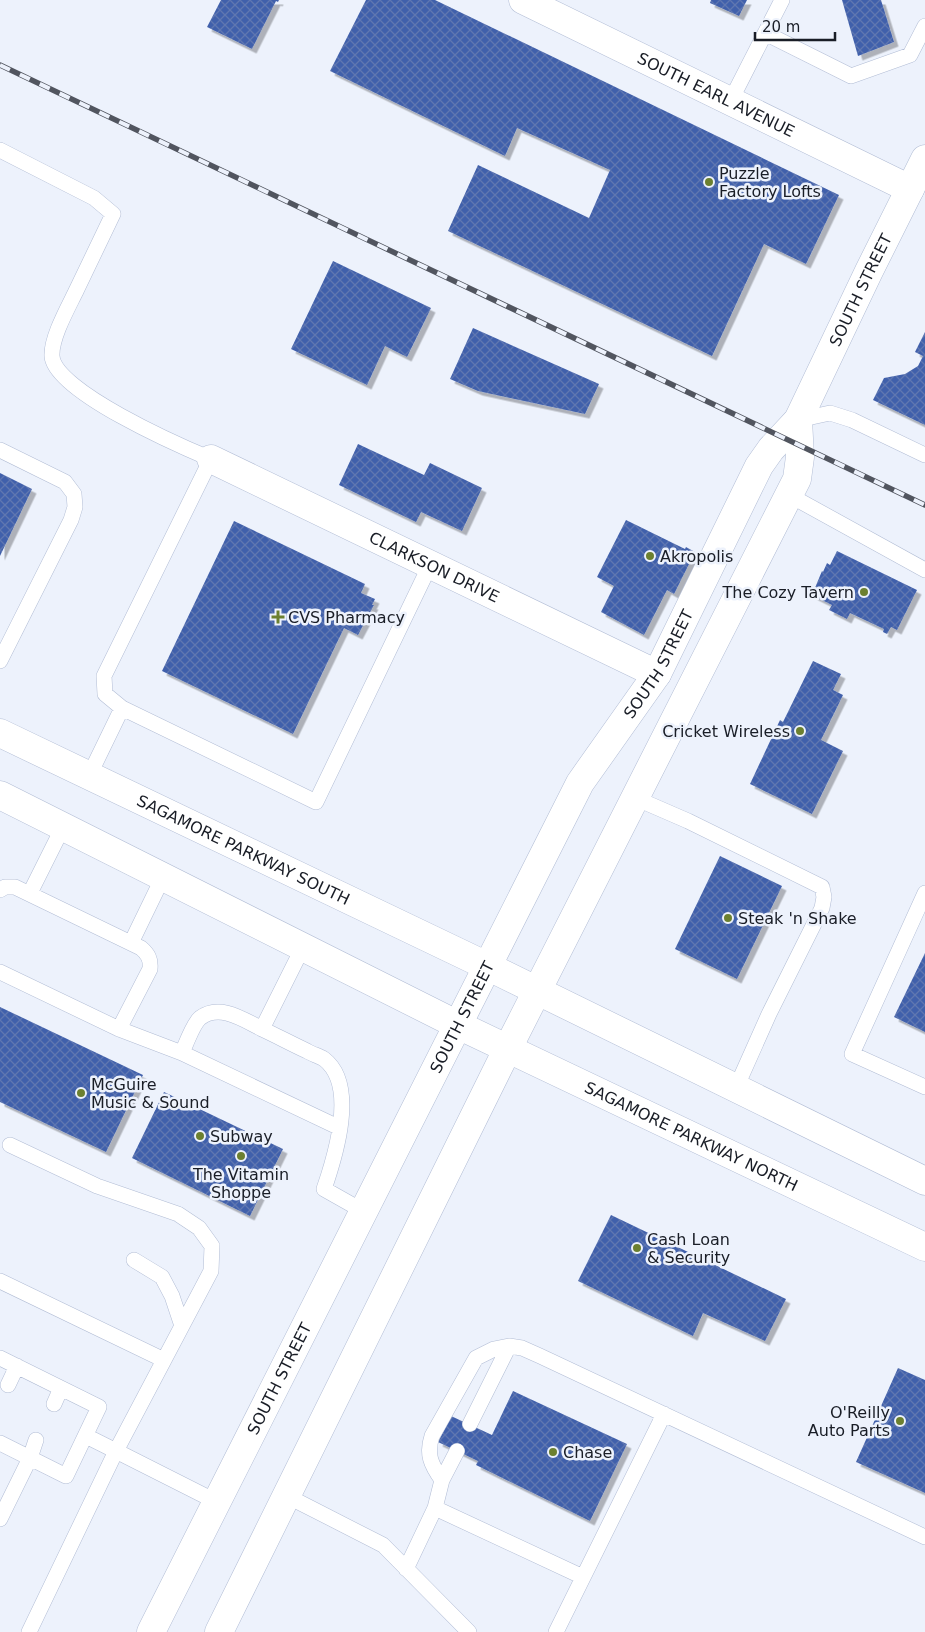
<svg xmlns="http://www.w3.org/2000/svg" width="925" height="1632" font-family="'DejaVu Sans',sans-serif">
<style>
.building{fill:url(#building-cross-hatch);filter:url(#shadow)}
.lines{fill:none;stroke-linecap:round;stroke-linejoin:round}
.service-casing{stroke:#b2bdd5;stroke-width:16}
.minor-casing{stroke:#b2bdd5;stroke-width:29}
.tertiary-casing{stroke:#b2bdd5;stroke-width:29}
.primary-casing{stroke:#b2bdd5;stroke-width:29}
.service{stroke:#fff;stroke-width:15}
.minor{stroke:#fff;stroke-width:28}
.tertiary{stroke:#fff;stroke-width:28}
.primary{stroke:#fff;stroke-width:28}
.rail-casing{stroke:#51555f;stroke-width:5.5}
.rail{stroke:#edf2fc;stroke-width:4;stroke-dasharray:11;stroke-linecap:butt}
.poi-dot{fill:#6c8030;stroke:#edf2fc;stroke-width:2}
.labels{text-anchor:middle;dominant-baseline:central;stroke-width:5;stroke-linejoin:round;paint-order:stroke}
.street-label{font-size:16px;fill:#191d26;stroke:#edf2fc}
.poi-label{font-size:16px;fill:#191d26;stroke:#edf2fc;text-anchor:start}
</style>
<defs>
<pattern id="building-cross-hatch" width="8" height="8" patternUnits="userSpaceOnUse" patternTransform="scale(1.25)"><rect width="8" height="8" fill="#4160ab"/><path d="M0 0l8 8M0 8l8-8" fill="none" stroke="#5f77b0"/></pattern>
<filter id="shadow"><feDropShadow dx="4.5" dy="4.5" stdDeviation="0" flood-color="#0004"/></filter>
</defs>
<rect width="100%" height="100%" fill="#edf2fc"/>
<path class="building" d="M221,0H279L278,2L276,1L252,49L207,27Z
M366,0H435L839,195L806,264L764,244L712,356L448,231L478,165L589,218L610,170L517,128L505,156L330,71Z
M711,0H747L739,16L710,3Z
M842,0H881L894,42L858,56Z
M333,261L431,308L407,357L385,346L367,385L291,349Z
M473,328L599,384L585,414L478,391L450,379Z
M925,332V425L873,400L884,378L905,374L918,366L923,356L915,352Z
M358,444L424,475L430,463L482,488L462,531L421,512L416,522L339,485Z
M0,473L32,489L0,556Z
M626,520L685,549L686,547L695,552L674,594L667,590L644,635L601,612L614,586L597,577Z
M234,521L365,584L361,593L375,599L372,605H374L358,635L344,628L293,734L162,671Z
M837,551L917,590L897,630L891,627L887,634L883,632L884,629L850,613L847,619L829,610L832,605L812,595L822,571L823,572L827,563L830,565Z
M813,661L841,674L833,690L843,695L821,740L843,751L812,814L750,784L780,720L783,722Z
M720,856L782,886L737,979L675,949Z
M925,953V1032L894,1017Z
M0,1007L143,1075L106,1152L0,1102Z
M164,1092L283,1149L250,1216L132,1158Z
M611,1215L786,1299L765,1341L703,1313L693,1336L578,1281Z
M898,1368L925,1380V1493L856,1462Z
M513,1391L627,1444L590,1521L476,1465L478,1461L438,1442L451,1416L492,1435Z"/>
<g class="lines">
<g class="service-casing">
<path id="service" d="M765,33L851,76L910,55L925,26
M731,100L782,0
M0,150L94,198L113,214C101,239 89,264 77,289C69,306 51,337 52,356C54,391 180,446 211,459L104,676L105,694L122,708
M798,420L830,413L852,420L925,455
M0,450L65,482L74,494L75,507L71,520L0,661
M789,495L925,570
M89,776L122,708L316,802L430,565
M635,798L688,821L822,887L824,897L822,908L769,1014L736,1088
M0,890L5,887H15L141,948C148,954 151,959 150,969L119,1029
M30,893L63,827
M925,893L852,1054L925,1087
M131,943L163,877
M303,947L262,1029C277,1036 292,1044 307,1051C312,1054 319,1056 324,1059C358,1085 335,1157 324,1189L363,1211
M0,972L119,1029L182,1053L340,1128
M182,1053C186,1044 193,1024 200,1018C220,1003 244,1020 262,1029
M10,1145L97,1186L178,1214L199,1228L212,1246L211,1271L116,1451L217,1502
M134,1260L162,1277L172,1296L182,1326
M0,1281L164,1360
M0,1358L99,1407L66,1476L0,1443
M8,1385L17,1366
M54,1404L61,1388
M470,1424L509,1346
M442,1480L457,1451
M287,1496L383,1545L469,1632
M435,1508L583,1577
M0,1519L30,1458L36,1440
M406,1569L435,1508L442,1480C431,1465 426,1454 432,1436L476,1358L494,1349L509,1346L522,1348L540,1356L925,1537
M29,1632L116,1451L86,1436
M556,1632L664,1414"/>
</g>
<g class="minor-casing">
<g id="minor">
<path id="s1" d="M211,459L657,674"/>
</g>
</g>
<g class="tertiary-casing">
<g id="tertiary">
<path id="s2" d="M523,0L910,189"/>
</g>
</g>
<g class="primary-casing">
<g id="primary">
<path id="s3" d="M0,733L487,966L925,1181"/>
<path id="s4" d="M0,795L458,1025L925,1247"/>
<path id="s5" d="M151,1632L580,783L657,674L759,466L771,449L798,420L869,271L925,159"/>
<path d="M219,1632L508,1048L797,479L800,457L798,420"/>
</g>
</g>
<use href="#service" class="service"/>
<use href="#minor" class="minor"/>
<use href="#tertiary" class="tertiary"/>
<use href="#primary" class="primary"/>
<g class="rail-casing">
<path id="rail" d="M0,65L925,505"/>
</g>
<use href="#rail" class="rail"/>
</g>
<g class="poi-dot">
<circle cx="709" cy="182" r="5"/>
<circle cx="650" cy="556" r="5"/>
<circle cx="864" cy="592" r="5"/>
<path d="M275.5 609.5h5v5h5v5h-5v5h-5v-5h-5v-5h5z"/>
<circle cx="800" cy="731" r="5"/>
<circle cx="728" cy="918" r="5"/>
<circle cx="81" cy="1093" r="5"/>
<circle cx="200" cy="1136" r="5"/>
<circle cx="241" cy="1156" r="5"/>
<circle cx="637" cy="1248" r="5"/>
<circle cx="900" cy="1421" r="5"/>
<circle cx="553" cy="1452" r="5"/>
</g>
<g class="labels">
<g class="street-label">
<text stroke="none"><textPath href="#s2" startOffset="215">SOUTH EARL AVENUE</textPath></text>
<text stroke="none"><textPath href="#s5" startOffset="1521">SOUTH STREET</textPath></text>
<text stroke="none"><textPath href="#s1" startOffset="248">CLARKSON DRIVE</textPath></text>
<text stroke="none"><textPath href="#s5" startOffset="1094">SOUTH STREET</textPath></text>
<text stroke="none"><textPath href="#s3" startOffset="270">SAGAMORE PARKWAY SOUTH</textPath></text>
<text stroke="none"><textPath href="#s5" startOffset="689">SOUTH STREET</textPath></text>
<text stroke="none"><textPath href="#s4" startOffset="771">SAGAMORE PARKWAY NORTH</textPath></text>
<text stroke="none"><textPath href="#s5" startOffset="284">SOUTH STREET</textPath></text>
</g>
<g class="poi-label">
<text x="719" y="173">Puzzle<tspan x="719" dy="18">Factory Lofts</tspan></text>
<text x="660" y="556">Akropolis</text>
<text x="854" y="592" text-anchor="end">The Cozy Tavern</text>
<text x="288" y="617">CVS Pharmacy</text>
<text x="790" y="731" text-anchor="end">Cricket Wireless</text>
<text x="738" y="918">Steak 'n Shake</text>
<text x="91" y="1084">McGuire<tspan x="91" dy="18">Music &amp; Sound</tspan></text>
<text x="210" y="1136">Subway</text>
<text x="241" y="1174" text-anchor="middle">The Vitamin<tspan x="241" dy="18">Shoppe</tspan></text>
<text x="647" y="1239">Cash Loan<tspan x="647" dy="18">&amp; Security</tspan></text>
<text x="890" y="1412" text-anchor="end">O'Reilly<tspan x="890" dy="18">Auto Parts</tspan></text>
<text x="563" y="1452">Chase</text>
</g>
</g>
<path d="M755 32v8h80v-8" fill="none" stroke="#191d26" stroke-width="2.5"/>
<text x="762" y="32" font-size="15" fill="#191d26" stroke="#edf2fc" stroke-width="4" paint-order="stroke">20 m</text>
</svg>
